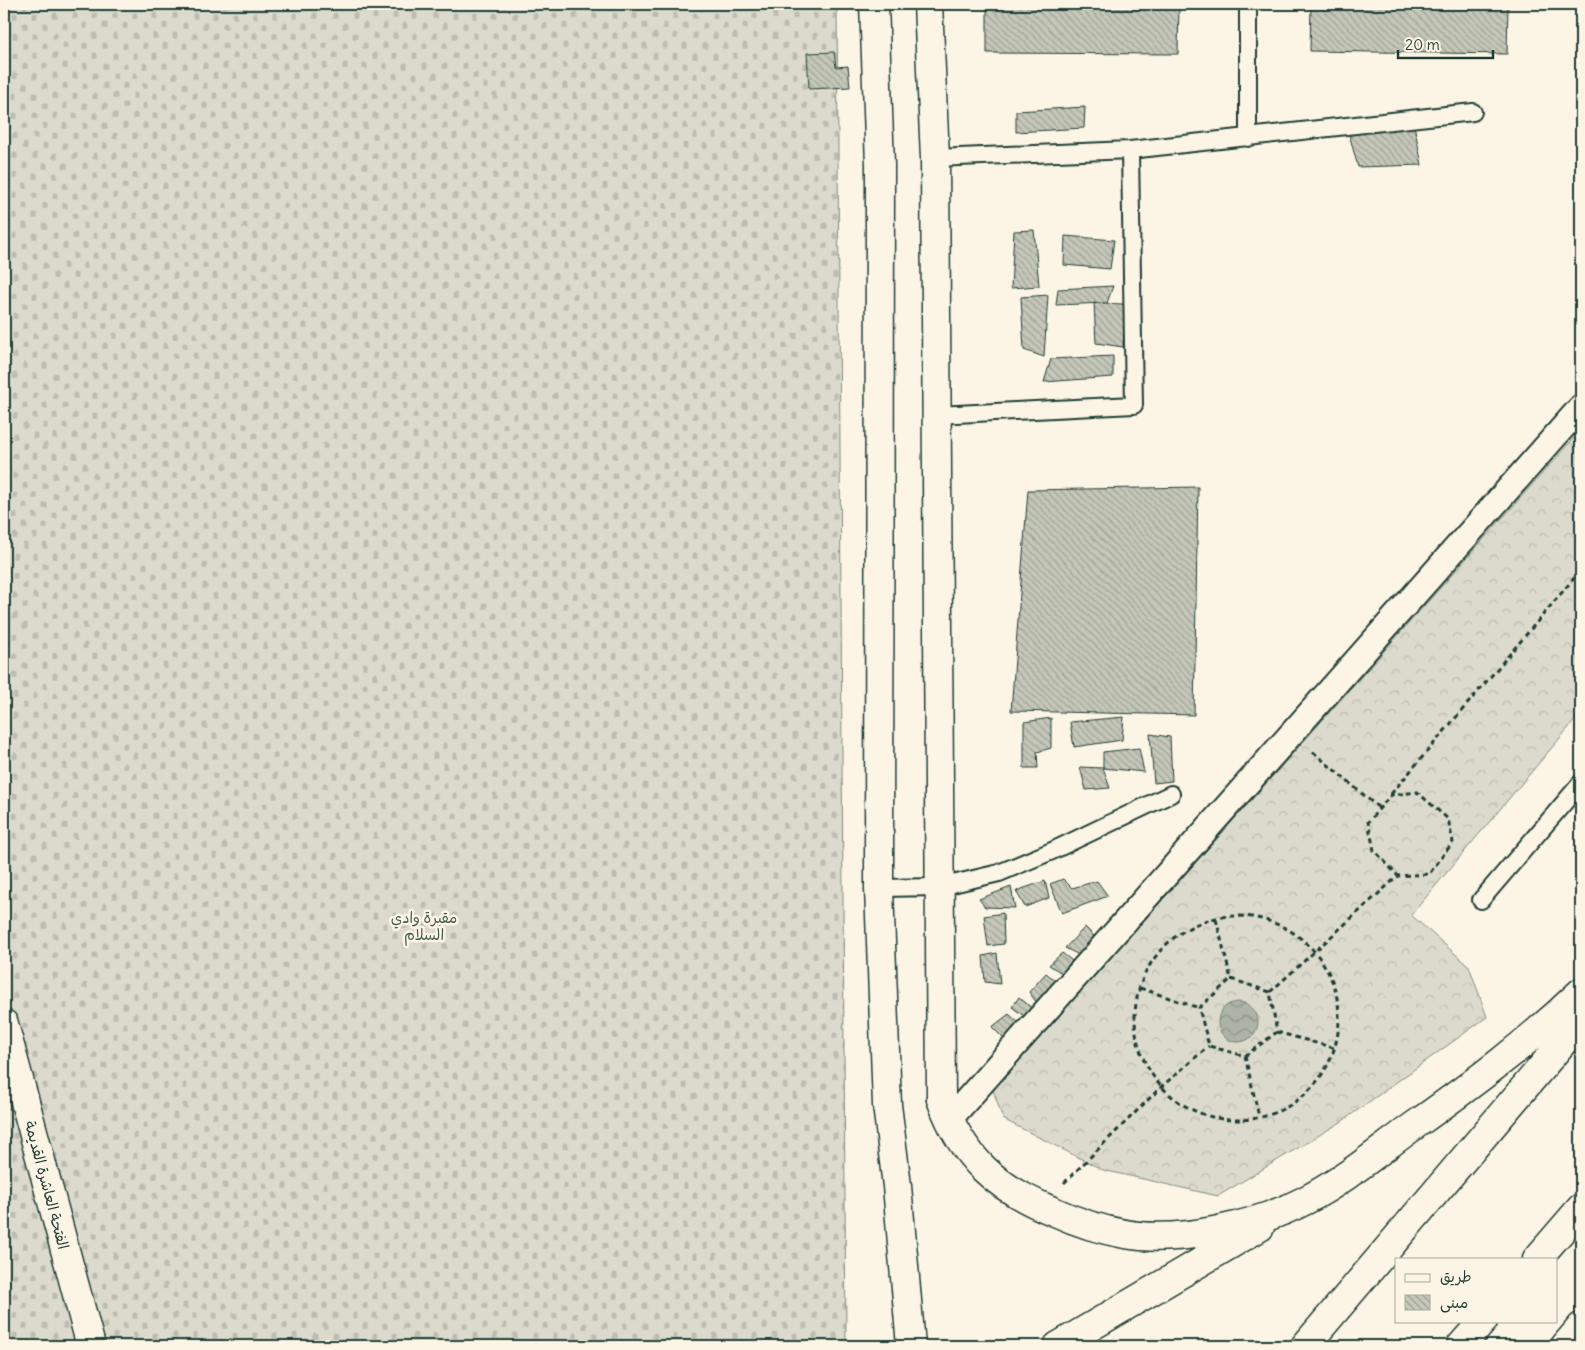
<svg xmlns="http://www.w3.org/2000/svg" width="1585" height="1350" font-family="Delius,'Playpen Sans Arabic',sans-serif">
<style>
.forest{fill:url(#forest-crowns);stroke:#7e8c80}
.cemetery{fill:url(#cemetery-stones);stroke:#7e8c80}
.water{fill:url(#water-waves);stroke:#758479}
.building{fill:url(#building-back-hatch);stroke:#1f3d34}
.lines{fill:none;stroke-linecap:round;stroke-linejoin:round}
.service-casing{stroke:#1f3d34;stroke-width:20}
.pedestrian-casing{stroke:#1f3d34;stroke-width:28}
.minor-casing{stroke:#1f3d34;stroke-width:31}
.secondary-casing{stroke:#1f3d34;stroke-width:31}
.trunk-casing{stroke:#1f3d34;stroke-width:31}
.path{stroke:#1f3d34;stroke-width:3;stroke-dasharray:5 4;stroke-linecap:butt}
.service{stroke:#fcf5e5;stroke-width:16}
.pedestrian{stroke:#fcf5e5;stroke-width:24}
.minor{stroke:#fcf5e5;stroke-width:28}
.secondary{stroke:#fcf5e5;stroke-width:28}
.trunk{stroke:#fcf5e5;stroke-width:28}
.labels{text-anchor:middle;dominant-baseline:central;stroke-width:5;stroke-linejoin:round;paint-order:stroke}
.park-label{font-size:15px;fill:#455c52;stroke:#fcf5e5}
.street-label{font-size:15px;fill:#1f3d34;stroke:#fcf5e5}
</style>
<defs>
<pattern id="forest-crowns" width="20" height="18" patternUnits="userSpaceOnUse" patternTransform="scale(1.25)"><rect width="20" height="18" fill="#dcdacc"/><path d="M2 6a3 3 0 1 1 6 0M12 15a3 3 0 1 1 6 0" fill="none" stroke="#bcbcb0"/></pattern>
<pattern id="cemetery-stones" width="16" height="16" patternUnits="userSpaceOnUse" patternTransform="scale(1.25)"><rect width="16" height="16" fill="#dcdacc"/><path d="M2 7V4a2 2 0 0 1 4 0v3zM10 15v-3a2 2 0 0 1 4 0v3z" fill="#bcbcb0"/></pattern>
<pattern id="water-waves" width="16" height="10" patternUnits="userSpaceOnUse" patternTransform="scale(1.25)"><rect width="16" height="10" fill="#aeb3a7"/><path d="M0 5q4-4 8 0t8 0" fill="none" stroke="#8d9389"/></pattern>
<pattern id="building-back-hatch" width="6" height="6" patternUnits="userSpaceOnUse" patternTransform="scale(1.25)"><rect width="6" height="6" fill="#c5c7b9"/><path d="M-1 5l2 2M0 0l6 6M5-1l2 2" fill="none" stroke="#9fa397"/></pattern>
</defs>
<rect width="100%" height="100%" fill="#fcf5e5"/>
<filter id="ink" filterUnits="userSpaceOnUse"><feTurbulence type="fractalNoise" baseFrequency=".02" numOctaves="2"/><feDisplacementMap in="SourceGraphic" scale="10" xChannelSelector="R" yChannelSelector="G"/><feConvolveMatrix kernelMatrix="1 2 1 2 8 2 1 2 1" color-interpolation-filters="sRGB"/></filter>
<g filter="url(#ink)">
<path class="forest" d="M1581,430V713L1411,915L1469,966L1487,1017L1341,1122L1218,1196L1103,1170L1003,1119L993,1090Z"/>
<path class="cemetery" d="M4,4H837L846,1346H4Z"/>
<path class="water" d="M1218 1022a20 20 0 1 1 40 0a20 20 0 1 1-40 0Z"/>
<path class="building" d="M987,4H1179L1178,54L987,53Z
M1311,4H1508L1507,54L1310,51Z
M834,52L836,67L848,66L850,87L809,89L807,53Z
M1085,107L1084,128L1016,132V111Z
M1414,125L1422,165L1358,167L1349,134Z
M1034,230L1039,286L1011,288L1014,231Z
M1065,236L1114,240L1110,269L1064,265Z
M1113,286L1107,303L1056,305L1058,289Z
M1048,295L1044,357L1024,350L1021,297Z
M1094,303L1125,304L1123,347L1096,343Z
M1113,356V377L1044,382L1051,359Z
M1198,487L1194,715L1011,711L1028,490Z
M1124,717L1122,740L1074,747L1070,722Z
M1051,718V748L1037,752L1038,768H1024V722Z
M1150,734L1170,737L1172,781L1154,783Z
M1139,748L1144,772L1103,768V752Z
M1080,767L1103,768L1110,788L1086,790Z
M1063,879L1072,888L1097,881L1108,896L1062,913L1050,884Z
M1045,881L1049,898L1025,907L1016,891Z
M1011,887L1015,908L985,907L979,899Z
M1003,913L1004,944L988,946L984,916Z
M1085,927L1097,939L1081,956L1065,948Z
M997,953L1000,984L985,982L983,956Z
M1062,953L1076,964L1065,975L1049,965Z
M1046,973L1056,981L1039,1006L1029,992Z
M1019,997L1034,1010L1028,1019L1012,1007Z
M1009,1014L1022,1026L1006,1041L992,1027Z"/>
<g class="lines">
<g class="service-casing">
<path id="service" d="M1248,4V138
M1130,150L1473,112
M935,158L1130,150L1134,405L937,415
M879,888L940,887L999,873L1052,851L1171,794
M1481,900L1581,783"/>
</g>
<g class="pedestrian-casing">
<path id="pedestrian" d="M949,1120L1581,407"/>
</g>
<g class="minor-casing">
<path id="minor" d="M4,1024L91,1346"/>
</g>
<g class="secondary-casing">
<path id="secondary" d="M874,4L880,165L879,888L887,1105L897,1186L911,1346
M928,4L935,158L941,1099
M1565,1346L1581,1327"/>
</g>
<g class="trunk-casing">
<path id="trunk" d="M941,1099C962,1158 997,1189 1055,1212C1077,1222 1102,1230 1125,1234C1179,1244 1258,1225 1306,1200C1345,1180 1380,1150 1415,1125C1473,1084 1529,1042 1581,992
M1537,1259L1581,1208
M1058,1346L1260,1227
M1305,1346L1581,1021
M1461,1346L1483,1321"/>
</g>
<path class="path" d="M1313,752L1379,808
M1391,794L1581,570
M1135 1018a102 102 0 1 1 204 0a102 102 0 1 1-204 0Z
M1216,919L1231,979
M1231,979L1270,992L1277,1032L1245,1056L1209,1046L1199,1008Z
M1140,988L1199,1008
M1270,992L1398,876L1374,850L1368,822L1391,795L1417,792L1448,819L1453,842L1429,874L1398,876
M1277,1032L1334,1048
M1245,1056L1259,1117
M1064,1183L1161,1087L1209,1046"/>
<use href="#service" class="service"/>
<use href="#pedestrian" class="pedestrian"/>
<use href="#minor" class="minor"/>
<use href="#secondary" class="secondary"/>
<use href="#trunk" class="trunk"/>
</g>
</g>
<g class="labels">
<g class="park-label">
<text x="424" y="917">مقبرة وادي<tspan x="424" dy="17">السلام</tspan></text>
</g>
<g class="street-label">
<text transform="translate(47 1185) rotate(75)">الفتحة العاشرة القديمة</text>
</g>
</g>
<rect width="1585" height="1350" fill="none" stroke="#fcf5e5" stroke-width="20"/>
<rect x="10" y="10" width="1565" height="1330" fill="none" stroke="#1f3d34" stroke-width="2" filter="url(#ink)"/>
<rect x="1395" y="1258" width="162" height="65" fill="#fcf5e5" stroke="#a4ab9e"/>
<rect x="1405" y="1274" width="25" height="8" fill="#fcf5e5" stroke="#a4ab9e"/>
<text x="1440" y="1282" font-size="15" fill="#1f3d34">طريق</text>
<rect x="1405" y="1295" width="25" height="15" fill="url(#building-back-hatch)" stroke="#a4ab9e"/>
<text x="1440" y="1308" font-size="15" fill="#1f3d34">مبنى</text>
<path d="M1398 50v8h95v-8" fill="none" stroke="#1f3d34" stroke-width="2.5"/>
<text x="1405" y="50" font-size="15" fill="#1f3d34" stroke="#fcf5e5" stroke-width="4" paint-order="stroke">20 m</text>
</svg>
